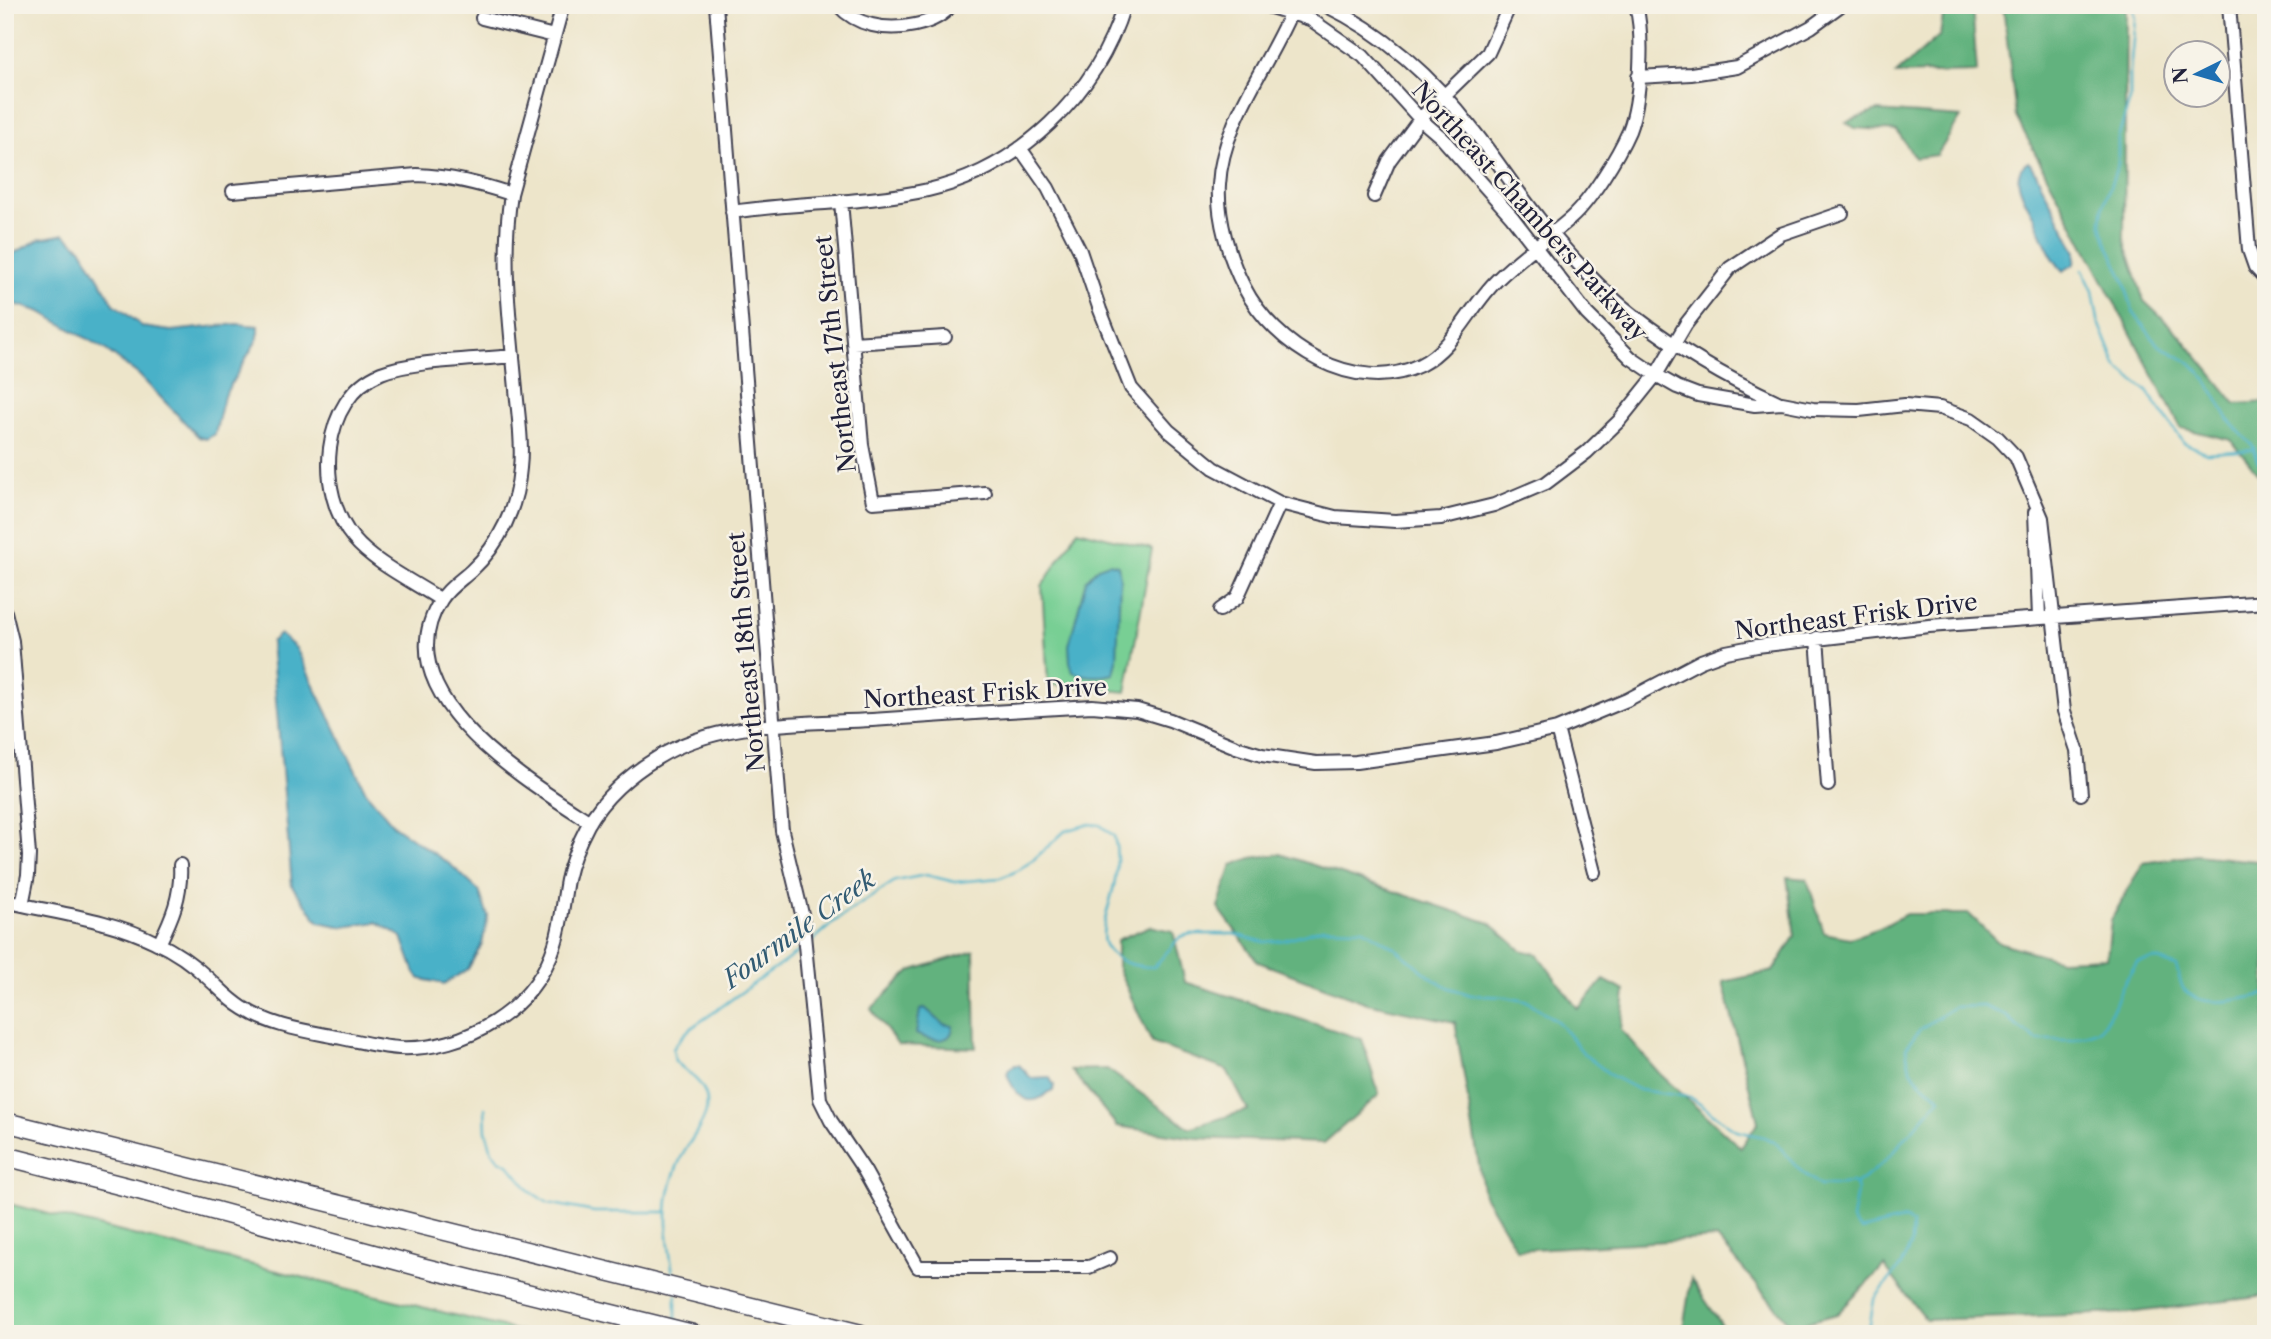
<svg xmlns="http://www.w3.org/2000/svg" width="2271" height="1339" font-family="'Libre Caslon Text',serif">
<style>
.green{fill:#78cf94;stroke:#4d7868;stroke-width:2}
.forest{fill:#62b27e;stroke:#426a5c;stroke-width:2}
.water{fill:#49b1c8;stroke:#366a82;stroke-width:2}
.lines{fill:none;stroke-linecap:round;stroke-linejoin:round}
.stream{stroke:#49b1c8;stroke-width:2.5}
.minor-casing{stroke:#403f50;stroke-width:16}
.highway-casing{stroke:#403f50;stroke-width:21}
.minor{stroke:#fff;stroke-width:12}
.highway{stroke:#fff;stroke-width:18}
.labels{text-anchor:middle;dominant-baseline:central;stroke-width:5;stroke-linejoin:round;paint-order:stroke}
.street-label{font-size:24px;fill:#22223b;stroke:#f7f3e8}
.water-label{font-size:26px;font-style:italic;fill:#325b73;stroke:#f7f3e8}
</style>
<rect width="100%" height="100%" fill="#f7f3e8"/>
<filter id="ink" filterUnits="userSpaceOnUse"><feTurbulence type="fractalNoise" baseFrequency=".0143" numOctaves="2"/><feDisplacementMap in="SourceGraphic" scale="14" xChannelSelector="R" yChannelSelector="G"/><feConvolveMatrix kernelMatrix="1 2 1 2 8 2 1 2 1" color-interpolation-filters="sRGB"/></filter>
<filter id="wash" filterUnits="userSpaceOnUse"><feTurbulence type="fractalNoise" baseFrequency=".00686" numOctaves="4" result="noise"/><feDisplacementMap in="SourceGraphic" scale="28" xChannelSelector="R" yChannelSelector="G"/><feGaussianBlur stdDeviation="1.57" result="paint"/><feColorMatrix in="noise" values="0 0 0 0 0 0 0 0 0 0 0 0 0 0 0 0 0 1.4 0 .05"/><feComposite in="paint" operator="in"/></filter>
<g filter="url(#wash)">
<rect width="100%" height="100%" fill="#ede5ca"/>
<path class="green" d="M1078,530L1152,549L1126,692L1048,684L1042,586Z
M5,1203L530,1334H5Z"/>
<path class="forest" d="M1945,5H1972L1977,72L1896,74L1940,35Z
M2003,5H2126L2124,239L2144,301L2181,336L2236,404L2266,402V484L2231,440L2181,428L2016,117Z
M1877,111L1961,117L1937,155L1915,158L1897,131L1855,128L1846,122Z
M1280,854L1490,923L1521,950L1537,954L1578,1009L1604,980L1625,991L1621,1030L1660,1074L1741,1148L1758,1122L1723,982L1773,971L1795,936L1787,877L1807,879L1824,933L1850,938L1880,928L1906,914H1969L1998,942L2060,960L2107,958L2111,920L2143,863L2196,855L2266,862V1296L2128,1313L1926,1320L1884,1266L1837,1314L1792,1326L1717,1238L1517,1250L1484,1195L1455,1022L1367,1003L1258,962L1218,907L1232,865L1251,858Z
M1150,926L1173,931L1185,982L1362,1039L1379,1095L1324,1143L1195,1138L1117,1126L1071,1070L1107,1069L1189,1128L1248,1110L1227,1070L1152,1043L1117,966V940Z
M974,951L976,1048L898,1045L871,1009L910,971Z
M1691,1279L1728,1334H1682Z"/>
<path class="water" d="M2028,162L2033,167L2076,252L2075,264L2063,271C2049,256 2042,235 2034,217C2026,202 2007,174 2028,162Z
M64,234L81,248L114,304L143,327L171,331L237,324L258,326V338L224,396L215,434L206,439L199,437L139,375L106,350L41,312L5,301V258L40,239Z
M1109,563L1118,565L1120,578L1117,661L1114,674C1099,678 1087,677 1073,672L1070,662L1069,645L1086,580L1098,567Z
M280,634L296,648L366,792L395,827L451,865L479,891L488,916L482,944L468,969L444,984L421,979L415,973L402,937L377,922L344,927L319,922L292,886L271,642Z
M925,1008L943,1024L953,1026C952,1046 929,1040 916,1034L920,1010Z
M1015,1065H1019L1031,1078L1049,1077L1054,1085L1053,1091L1048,1092C1029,1111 1014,1094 1007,1074L1009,1069Z"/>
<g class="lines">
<path class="stream" d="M2133,5L2135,19L2130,71V100L2118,138V164L2103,206L2101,222L2106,241L2124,280L2133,312L2158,345L2191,363L2206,379L2230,422L2253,446L2259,463L2266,470
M2083,270L2093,291L2098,320L2117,367L2146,390L2184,443L2207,453L2254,450
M810,943L835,921L895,881L926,875L955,882L1000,878L1015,872L1032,861L1065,831L1090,824L1100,825L1114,836C1118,851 1118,864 1115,880C1113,896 1098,931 1105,945C1114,963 1137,967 1154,967L1180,937L1190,934H1234L1264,942L1284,940L1323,928L1364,929L1396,949L1433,979L1450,988L1471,995L1506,997L1529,1002L1558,1022L1585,1055L1612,1076L1639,1090L1690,1097L1737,1131L1764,1137L1775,1142L1802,1172L1820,1186L1852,1183L1855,1185C1865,1176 1876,1171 1885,1161C1904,1140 1922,1118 1941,1098C1919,1082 1909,1077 1906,1048L1920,1029L1954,1007L1983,1006L2005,1015L2019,1028L2037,1040H2072L2100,1030L2114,1007L2122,987L2137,962L2156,959L2176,966C2178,972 2180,982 2183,988C2200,1011 2243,999 2266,994
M485,1108L486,1131L492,1151L499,1160L508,1164L531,1192L548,1203L594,1212H666
M1855,1185L1857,1190L1852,1220L1861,1230L1906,1219L1912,1224L1911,1244L1901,1265L1874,1300L1868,1334
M674,1282C670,1249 662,1218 671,1185C674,1174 679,1161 685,1150C695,1133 717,1109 702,1087C696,1077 683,1069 675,1061L673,1049C688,1026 697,1025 717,1010C745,989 774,970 802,949
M676,1295V1323"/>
</g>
</g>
<g filter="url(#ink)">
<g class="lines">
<g class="minor-casing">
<path id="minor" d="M563,5L511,194C501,259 510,323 516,389C518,415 523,442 520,468C517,507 500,544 471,571C461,580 448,588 441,600C381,694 527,781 590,822
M716,5L782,831L802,914L820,1099L831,1121L864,1170L918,1267H1089L1110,1258
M838,5C847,15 859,22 872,25C895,31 936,26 951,5
M1264,5L1310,19L1363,56L1420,119L1441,137L1512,217L1587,314L1631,358L1656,375L1677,387L1698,395L1755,405L1782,403L1813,409L1859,410L1905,405L1940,408L1971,419L1998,438L2016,457L2042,518L2064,711L2077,750L2081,794
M1294,5C1271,63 1222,121 1219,185C1217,218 1229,258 1244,287C1274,346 1355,397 1420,365C1455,347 1470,306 1498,279C1520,257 1547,239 1571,218C1591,200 1618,156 1629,131C1641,100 1644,36 1636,5
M1325,5C1386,34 1437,82 1477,135C1499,163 1518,193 1540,220C1567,252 1600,290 1633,315C1677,349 1728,379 1778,402
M2229,5L2249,250L2255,267L2266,279
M2229,7L2255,5
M482,18L554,36
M1638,77L1691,74L1737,67L1811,27L1841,5
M1020,148L1048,188L1080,251L1100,310L1131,388L1169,431L1214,468L1280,503L1335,517L1395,521L1441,518L1494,505L1546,483L1587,452L1619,421L1656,375L1686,324L1730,268L1781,234L1842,213
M233,191L417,175C450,176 480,184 511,194
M1374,196L1389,161L1420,119L1488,53L1510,5
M841,201L862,445L873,502L985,493
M732,212C797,202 864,204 928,190C1019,169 1097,95 1124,5
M853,343L945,337
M2035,512L2039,618
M441,600C414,582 374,563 354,539C315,493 320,398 381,373C414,360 476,360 513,356
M1220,610L1237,598L1280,503
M5,612L12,641L29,855L28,875L22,905
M1817,638L1828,785
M1557,729L1594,872
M5,901C54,913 110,919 155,942C175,951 193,964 209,979C220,989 230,1000 243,1008C272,1027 308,1031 342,1038C361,1042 380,1047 399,1048C466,1051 535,1009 555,944C562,923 563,901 567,880C571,861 579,842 588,825C603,798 630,774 657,758C719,720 801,724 872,720C945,715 1019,710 1092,706L1137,710L1170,720L1236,747L1262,755L1316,763L1356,762L1496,743L1557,729L1627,700L1701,661L1726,652L1757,646L1929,626L2266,602
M159,944C172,918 182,895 180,865"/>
</g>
<g class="highway-casing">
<path id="highway" d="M5,1122L861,1334
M5,1156L135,1189L421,1267L693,1334"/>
</g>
<use href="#minor" class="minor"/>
<use href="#highway" class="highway"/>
</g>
</g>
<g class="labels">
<g class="street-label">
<text transform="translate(1530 211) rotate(48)">Northeast Chambers Parkway</text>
<text transform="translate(835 354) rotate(-96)">Northeast 17th Street</text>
<text transform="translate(1856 616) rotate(-7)">Northeast Frisk Drive</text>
<text transform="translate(746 652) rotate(-95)">Northeast 18th Street</text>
<text transform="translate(985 693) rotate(-3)">Northeast Frisk Drive</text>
</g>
<g class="water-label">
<text transform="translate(799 929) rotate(-36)">Fourmile Creek</text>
</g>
</g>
<rect width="2271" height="1339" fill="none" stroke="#f7f3e8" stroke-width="28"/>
<g transform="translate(2197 74) rotate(265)"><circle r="33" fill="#f7f3e8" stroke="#a29fa3" stroke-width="2"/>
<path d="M0-5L12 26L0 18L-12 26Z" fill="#1f6fb2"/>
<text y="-10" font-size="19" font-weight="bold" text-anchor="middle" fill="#22223b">N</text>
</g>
</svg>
